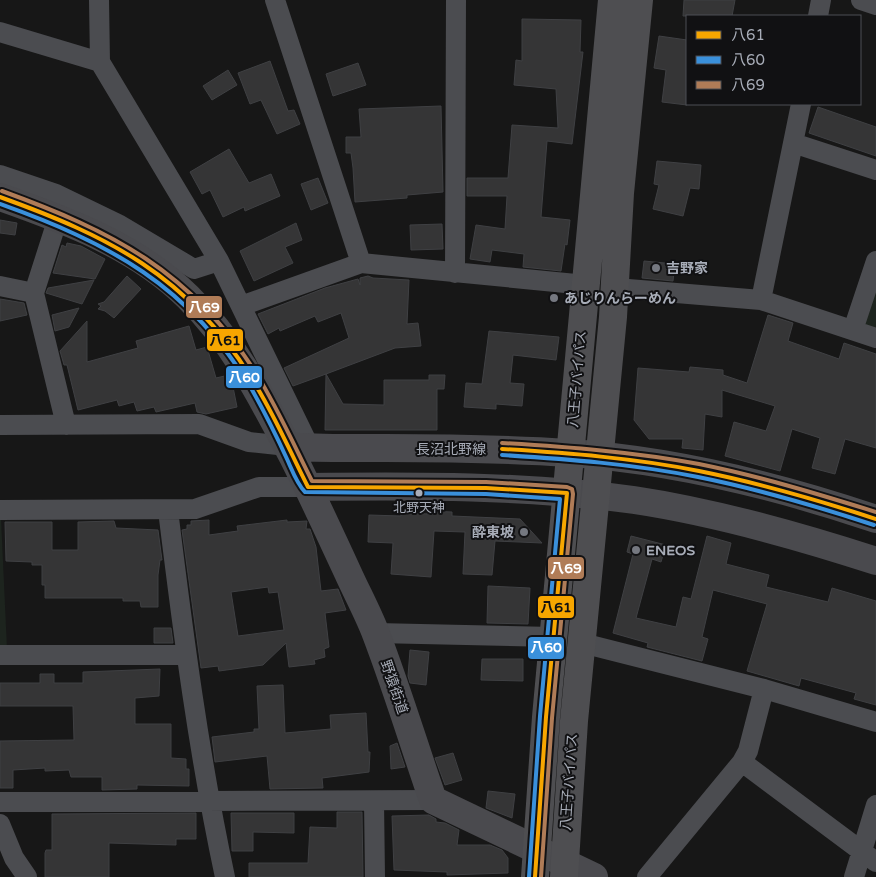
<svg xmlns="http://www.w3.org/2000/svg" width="876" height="877" font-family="'Varela Round','Noto Sans JP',sans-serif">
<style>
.green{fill:#1d241e}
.building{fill:#353536;stroke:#3f4043;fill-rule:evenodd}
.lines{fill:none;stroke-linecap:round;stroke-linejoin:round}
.street{stroke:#4b4c50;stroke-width:20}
.secondary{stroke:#4a4a4e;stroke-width:28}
.highway{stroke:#4e4e51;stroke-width:28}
.bus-1-casing{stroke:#111113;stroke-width:8}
.bus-2-casing{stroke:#111113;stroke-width:8}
.bus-3-casing{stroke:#111113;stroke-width:8}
.bus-1{stroke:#f7a600;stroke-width:4}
.bus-2{stroke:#3a90db;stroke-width:4}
.bus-3{stroke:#b07c57;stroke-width:4}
.poi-dot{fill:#757880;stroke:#111113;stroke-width:2}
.bus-dot{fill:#a8adb8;stroke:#111113;stroke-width:2}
.labels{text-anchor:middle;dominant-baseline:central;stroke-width:4;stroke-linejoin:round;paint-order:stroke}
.bus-label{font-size:13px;fill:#a8adb8;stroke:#111113}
.poi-label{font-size:14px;font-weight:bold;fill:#a8adb8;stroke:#111113;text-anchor:start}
.street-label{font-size:14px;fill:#a8adb8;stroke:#111113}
.line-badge{stroke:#111113;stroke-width:2}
.badge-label{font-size:14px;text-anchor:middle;font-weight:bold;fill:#fff}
.pale-badge-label{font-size:14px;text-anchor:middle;font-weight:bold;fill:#111}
</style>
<rect width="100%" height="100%" fill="#171717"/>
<path class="green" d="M876,274V330L863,325Z
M0,518H1L7,649H0Z"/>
<path class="building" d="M684,0H735L732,16H683Z
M522,19L581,20L580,52H583L572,144L547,141L541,217L570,220L567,245L565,244L561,271L523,267L524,254L492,250L490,262L470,259L476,225L505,229L507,196H467V178H508L512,125L558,128L556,89L514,85L516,60L522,61Z
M659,36L687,40V105L662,102L666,70L654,68Z
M270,61L288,111L294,110L300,124L277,134L261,100L250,104L238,73Z
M358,63L366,85L333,96L326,74Z
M228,70L237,85L212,100L203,86Z
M441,106L443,192L407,195V198L355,202L353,168L351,153H346V137H361L359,109Z
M818,107L876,127V156L809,133Z
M229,149L249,183L271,174L280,196L245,211L244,207L223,217L210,190L202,194L190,172Z
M657,161L701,165L699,189L690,188L683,216L653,209L659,185L654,184Z
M318,178L328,203L311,210L301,184Z
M0,220L17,223L15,235L0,233Z
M296,223L302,240L285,247L293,263L254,281L240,251Z
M442,224L443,249L411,250L410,225Z
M67,243L81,246L105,259L95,279L53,273L62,245L66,247Z
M644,261L675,264L673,281L642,278Z
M127,276L141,289L114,318L105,311L98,309L101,306L98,304L104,302Z
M368,276L373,278L409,280L407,324L418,323L421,346L395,348L326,374L343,404L384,405V380H429V375H445L444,389H437V430H325L326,374L293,386L284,368L349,338L341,313L318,322L315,316L280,331L279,328L268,334L258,314L325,288L358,279L360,285V278Z
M94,280L82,304L46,293L48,288Z
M0,299L24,303L27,315L0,321Z
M79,308L69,327L55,331L52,315Z
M768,315L793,323L788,341L839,359L844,343L876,354V448L845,439L835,474L812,468L820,438L792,429L780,471L725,456L734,422L766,431L775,406L722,390V417L705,414L703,450L682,448L683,439H649L634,420L638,368L689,372L690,367L723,370V375L747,383Z
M87,321V362L138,348L136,341L189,326L196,350L207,347L216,378L229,375L231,377L237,407L206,414L197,412L195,403L156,412L154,407L137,411L134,402L119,406L117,400L78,410L67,365H64L60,351Z
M489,331L559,337L556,360L513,355L510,383L524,384L522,406L496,404V409L464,407L466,383L482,384Z
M427,511L452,512V516L520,519L542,543L495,541L492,575L463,574L465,532L434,531L431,577L391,574L393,543L368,542L369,515L401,516V512L427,514Z
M209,520V535L238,531L237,526L287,520V522L307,521L306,529H310L316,547L321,591L338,589L346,610L325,613L329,647L324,649L325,657L314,660L315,664L289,667L286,643L263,665L219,671L218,666L201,668L182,530L187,529V525H191V521ZM268,587L269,593L278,592L284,630L238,636L231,592Z
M114,521L116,528L158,530L162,560H160L158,575V607H141L140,601H123V598H45V585H42V565H32V562L6,561L5,522H52V550H78V522Z
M631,536L666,545L661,562L652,559L636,618L676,627L683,597L691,599L707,536L731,543L726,564L769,575L766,587L828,602L832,588L876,601V705L854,699L856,693L801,678L799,686L747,671L767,604L713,590L702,637L708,639L702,661L647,647L648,643L613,633L633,554L627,552Z
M488,586L530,588L528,624L487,623Z
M154,628H171L173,643H154Z
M410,650L429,652L426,685L410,683L408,676Z
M482,659H523V681L481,680Z
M160,669L159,696L135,698V724H171V758L186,759V769H189V786L137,785V789L102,790V777H71L69,770L45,771V768L13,770V788H0V741L74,740L73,706H0V683H40V674H54V683H83V672Z
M283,685L285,733L331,729L330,715L366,713L368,752H370L369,772L322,778L323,788L270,789L267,756L215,762L212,737L254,732V729H259L257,686Z
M397,743L405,767L391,769L390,746Z
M453,753L462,780L445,785L435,758Z
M488,791L515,794L512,818L486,808Z
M337,812H362L363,877H249V863H308L310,827L337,828Z
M196,813V839H176V845L109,843V877H45V853L46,850H52V814Z
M231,813H294V833L253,832V851H232Z
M429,815L436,819V822L445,823L459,830L457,845H490L502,850L508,858V873L447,875V872L394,870L392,816Z"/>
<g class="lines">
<path class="street" d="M99,0L100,62L219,261L310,448
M275,0L361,263
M861,0L876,5
M818,16L821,0
M0,32L100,62
M793,143L876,170
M0,175L56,194L120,225L194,269L219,261
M58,218L34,293L66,425
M455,273L456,0
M0,286L34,293
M616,288L761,300L876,338
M761,300L801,104
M241,306L361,263L586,285
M853,330L876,261
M0,425L199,424L249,442L287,446
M0,510L195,509L259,487H308
M168,510C183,633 199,756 225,877
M376,633L554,637
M582,643L764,689L876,722
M0,655H186
M742,762L876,862
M374,801L375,877
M0,802L433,800
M0,824L14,858L27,877
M647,877L742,762L748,751L764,689
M854,877L876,805"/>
<path class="secondary" d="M0,197C68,221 136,246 188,297C235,343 263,400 293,457C312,495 330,534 348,573C357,593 368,613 376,634C397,689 414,745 433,800L594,877
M287,446C320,449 352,448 385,448C447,448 509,449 570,453C674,460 778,486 876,519
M308,487C416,486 526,485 634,500C714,512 799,536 876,561"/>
<path class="highway" d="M535,877L546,717L612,0
M564,877L574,721L613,317L620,193L639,0"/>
<g class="bus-1-casing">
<path id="bus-1" d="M0,197C108,236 187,275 250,376C273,411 289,450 308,487L486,488L567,493L546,717L535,877
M502,449C568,453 634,458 699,471C759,483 818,500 876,519"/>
</g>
<g class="bus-2-casing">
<path id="bus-2" d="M0,204C109,243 189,285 251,388C264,411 276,435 287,459C292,470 297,484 305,492L486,494L560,499L540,716L529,877
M502,455C567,459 633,464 698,477C758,489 816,506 874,525"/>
</g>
<g class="bus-3-casing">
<path id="bus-3" d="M2,191C112,231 191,271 256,373C277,407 294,445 312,481L486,482L567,487L572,489L573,494L552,718L541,877
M502,443C569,447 634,452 699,464C759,476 818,494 876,512"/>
</g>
<use href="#bus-1" class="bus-1"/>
<use href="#bus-2" class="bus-2"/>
<use href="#bus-3" class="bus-3"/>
</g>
<g class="poi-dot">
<circle cx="656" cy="268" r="5"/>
<circle cx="554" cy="298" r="5"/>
<circle cx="524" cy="532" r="5"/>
<circle cx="636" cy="550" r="5"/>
</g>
<circle class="bus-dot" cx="419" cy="493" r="4.5"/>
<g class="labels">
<g class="bus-label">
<text x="419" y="508">北野天神</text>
</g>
<g class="poi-label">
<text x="666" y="268">吉野家</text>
<text x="564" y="298">あじりんらーめん</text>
<text x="514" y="532" text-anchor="end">酔東坡</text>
<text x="646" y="550">ENEOS</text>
</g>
<g class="street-label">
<text transform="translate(577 379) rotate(-85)">八王子バイパス</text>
<text x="451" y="449">長沼北野線</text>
<text transform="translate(394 687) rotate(71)">野猿街道</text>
<text transform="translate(569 782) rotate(-86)">八王子バイパス</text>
</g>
</g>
<g class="line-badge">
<rect x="185" y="295" width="38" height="24" rx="5" fill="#b07c57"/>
<rect x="206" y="328" width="38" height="24" rx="5" fill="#f7a600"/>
<rect x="225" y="365" width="38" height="24" rx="5" fill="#3a90db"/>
<rect x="547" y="556" width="38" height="24" rx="5" fill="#b07c57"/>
<rect x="537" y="595" width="38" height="24" rx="5" fill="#f7a600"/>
<rect x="527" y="636" width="38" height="24" rx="5" fill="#3a90db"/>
</g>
<g class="badge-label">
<text x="204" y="312">八69</text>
<text x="244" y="382">八60</text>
<text x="566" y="573">八69</text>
<text x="546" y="652">八60</text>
</g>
<g class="pale-badge-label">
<text x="225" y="345">八61</text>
<text x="556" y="612">八61</text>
</g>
<rect x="686" y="15" width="175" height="90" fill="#111113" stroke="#4d4f55"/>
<rect x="696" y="31" width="25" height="8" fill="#f7a600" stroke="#4d4f55"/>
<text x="731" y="40" font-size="15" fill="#a8adb8">八61</text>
<rect x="696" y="56" width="25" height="8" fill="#3a90db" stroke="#4d4f55"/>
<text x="731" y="65" font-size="15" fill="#a8adb8">八60</text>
<rect x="696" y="81" width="25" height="8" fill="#b07c57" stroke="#4d4f55"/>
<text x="731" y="90" font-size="15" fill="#a8adb8">八69</text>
</svg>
